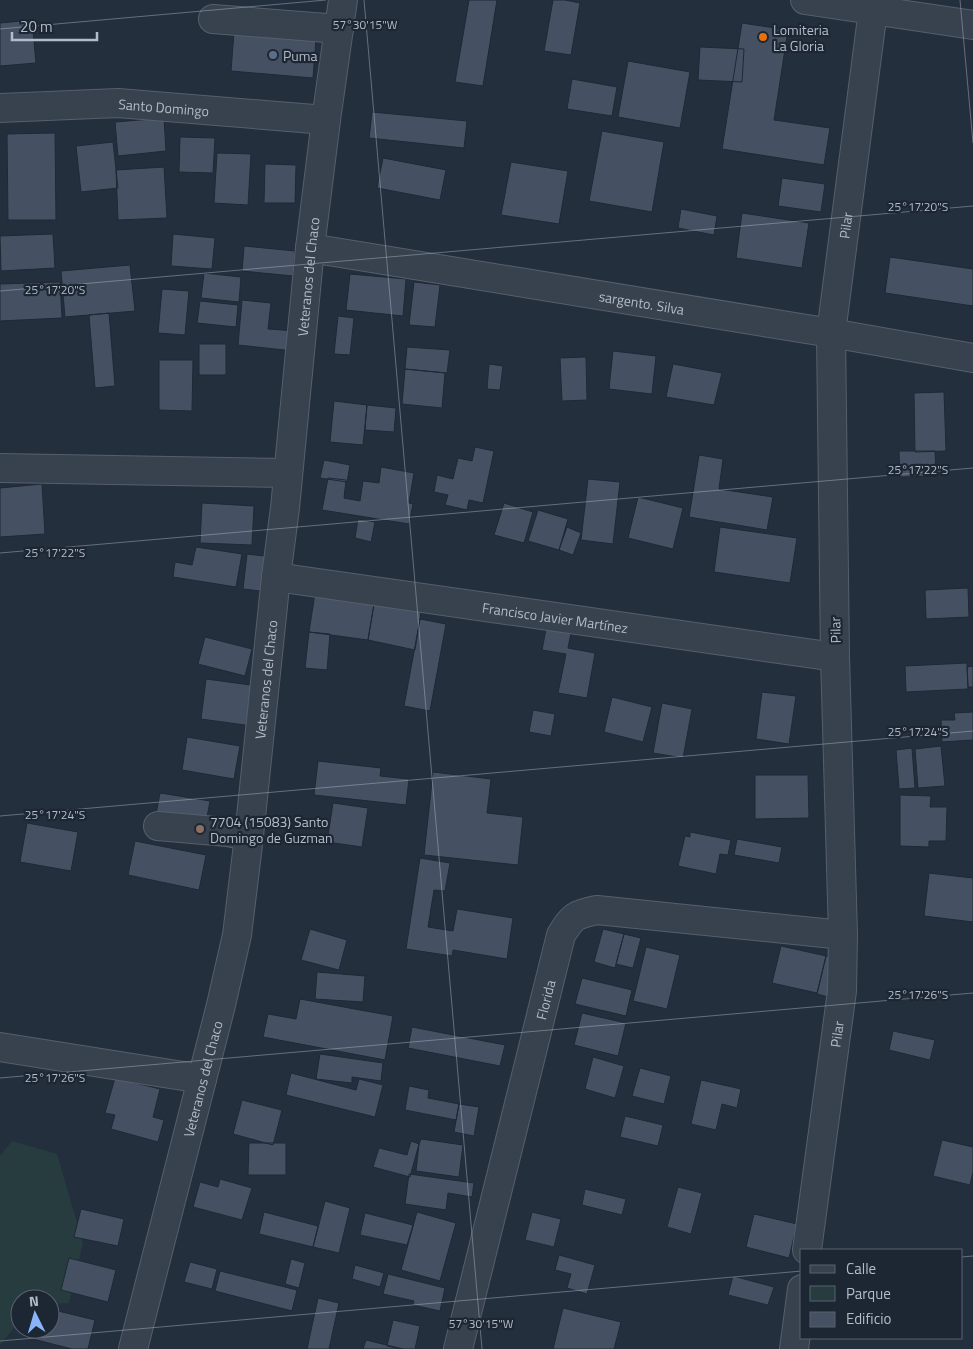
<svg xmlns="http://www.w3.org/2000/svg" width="973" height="1349" font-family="'Titillium Web',sans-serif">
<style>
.green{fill:#263c3f}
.building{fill:#455162;stroke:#1f2835}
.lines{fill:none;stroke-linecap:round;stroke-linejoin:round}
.minor-casing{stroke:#565f6c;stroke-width:30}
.minor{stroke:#38414e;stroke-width:28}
.ticks{fill:none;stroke:#b4bcc9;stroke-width:1;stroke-opacity:0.45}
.food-dot{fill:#e8710a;stroke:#1d2633;stroke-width:2}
.service-dot{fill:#5c6f8a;stroke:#1d2633;stroke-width:2}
.education-dot{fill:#8d6e63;stroke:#1d2633;stroke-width:2}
.labels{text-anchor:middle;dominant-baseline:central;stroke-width:4.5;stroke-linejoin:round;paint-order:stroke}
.poi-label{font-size:14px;fill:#b4bcc9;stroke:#1d2633;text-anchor:start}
.street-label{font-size:14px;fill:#b4bcc9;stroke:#1d2633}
.ticks-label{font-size:12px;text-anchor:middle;fill:#b4bcc9;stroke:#1d2633;stroke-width:4.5;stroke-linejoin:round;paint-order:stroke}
</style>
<rect width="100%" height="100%" fill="#242f3e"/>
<path class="green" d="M12,1141L57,1154L83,1243L69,1303L50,1304V1299H20V1321L0,1345V1156Z"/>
<path class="building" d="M469,0H497L483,86L455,82Z
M553,0H565L580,3L571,55L544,51Z
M32,20L36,63L0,66V23Z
M742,23L788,30L774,120L830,128L824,165L722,149Z
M234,32L316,39L313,78L231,71Z
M700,47L744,49L742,82L698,80Z
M628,61L690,72L680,128L618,117Z
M572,79L617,87L612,116L567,109Z
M372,112L467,121L464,148L369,138Z
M164,118L166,151L118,156L115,122Z
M602,131L664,142L652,212L589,201Z
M55,133L56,220H8L7,134Z
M180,137L215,138L213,173L179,172Z
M113,142L118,188L81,192L76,146Z
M217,153L251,154L248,205L214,203Z
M383,158L446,170L440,200L377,188Z
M511,162L568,171L559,224L501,215Z
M265,164L296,165L295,203H264Z
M164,167L167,218L118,220L116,170Z
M782,178L825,184L821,212L778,206Z
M681,209L717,216L714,235L678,228Z
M742,213L809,223L802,268L736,258Z
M53,234L55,268L1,271L0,236Z
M173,234L215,238L212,269L171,266Z
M244,246L295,251L293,276L242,271Z
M890,257L973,269V306L885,293Z
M130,265L135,311L65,317L61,271Z
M204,273L241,277L239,302L201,298Z
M350,274L406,279L403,316L346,310Z
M60,282L62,318L0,321V284Z
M414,282L440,285L435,327L409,325Z
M162,289L189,291L185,335L158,333Z
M242,300L271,303L268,329L296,331L294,351L238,345Z
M200,301L238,305L236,327L197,323Z
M109,313L115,386L95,388L89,315Z
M338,316L354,318L350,355L334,354Z
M199,344H226V375H199Z
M407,347L450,350L447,373L405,369Z
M613,351L656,356L652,394L609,389Z
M586,357L587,400L562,401L560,358Z
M159,360H193L192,411L159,410Z
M489,364L503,366L500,390L487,389Z
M673,364L722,373L714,405L666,397Z
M405,369L445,373L442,408L402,404Z
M944,392L946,451L915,452L914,393Z
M334,401L367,405L363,445L330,442Z
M367,405L396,408L394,432L365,430Z
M475,447L494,451L483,503L469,500L467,510L445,505L448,495L434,492L437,475L453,479L458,458L472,461Z
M899,451H935L936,476L900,477Z
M699,455L723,459L719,489L773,497L767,530L689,517Z
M324,460L350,465L347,482L320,478Z
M381,467L414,473L409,503L413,504L409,524L322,510L328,478L346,480L344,498L360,501L363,481L379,483Z
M588,479L620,482L613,544L581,540Z
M42,484L45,534L0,537V488Z
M638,497L683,508L673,549L628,538Z
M202,503L254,506L252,545L200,543Z
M504,503L533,512L524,543L494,535Z
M538,510L568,519L559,550L528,541Z
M358,519L375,522L371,542L355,538Z
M567,527L581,533L573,555L559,550Z
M720,527L797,538L790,583L714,572Z
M196,547L242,554L236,587L173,577L175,562L192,565Z
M247,554L273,557L269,592L243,589Z
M968,588L969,617L926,619L925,590Z
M315,593L374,604L368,640L309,632Z
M374,604L421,612L415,650L368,640Z
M420,619L446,624L430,711L404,706Z
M546,629L571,633L568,648L595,653L587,698L558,693L566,654L542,650Z
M309,632L330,634L327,670L305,668Z
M205,637L252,649L245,676L198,664Z
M967,663L968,689L906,692L905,666Z
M973,666V687H968L967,667Z
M206,679L258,686L252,726L201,719Z
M762,692L796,696L789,744L756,739Z
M612,697L652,707L643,742L604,732Z
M662,703L692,709L683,758L653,753Z
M533,710L555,714L551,736L529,732Z
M973,712V740L942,742L941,720H955L954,713Z
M187,737L240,746L234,779L182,770Z
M941,746L945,786L918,788L915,749Z
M912,748L915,788L899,789L896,750Z
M318,761L381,768L380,776L409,779L406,805L314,795Z
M433,772L491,779L487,813L523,817L518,865L424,855Z
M755,775H808L809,818L755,819Z
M160,793L210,801L205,828L155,820Z
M900,795L931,796L930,807H947L946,841H929V847L900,846Z
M333,803L368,808L362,847L327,842Z
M27,823L78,832L71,871L20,862Z
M690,832L731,840L728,855L720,854L716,874L678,866L685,836L690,837Z
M737,839L782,847L779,863L734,855Z
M135,841L206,855L199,890L128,875Z
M420,858L450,863L445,891L434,890L428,927L453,931L457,909L513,918L507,959L453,950L452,956L406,949Z
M929,873L973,878V922L924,916Z
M310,929L347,940L339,970L301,960Z
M603,929L624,934L615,968L594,962Z
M624,934L641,938L633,968L616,964Z
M781,946L826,956L817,993L772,983Z
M646,947L680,955L667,1009L633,1001Z
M826,956L837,959L828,997L817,994Z
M317,972L365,976L363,1002L315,999Z
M582,978L632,990L626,1016L575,1004Z
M300,999L393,1016L385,1060L263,1037L268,1014L296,1019Z
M582,1013L626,1023L618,1056L574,1045Z
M412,1027L505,1045L500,1066L408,1048Z
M893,1031L935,1040L930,1060L889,1050Z
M320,1054L383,1063L381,1081L352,1077V1083L316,1079Z
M593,1057L624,1066L615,1098L585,1089Z
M640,1068L671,1076L664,1104L632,1096Z
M291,1073L356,1090L359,1079L383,1085L375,1117L286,1095Z
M115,1078L160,1089L153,1117L164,1120L158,1142L111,1129L115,1115L105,1113Z
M701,1080L741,1089L737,1108L722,1104L716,1130L691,1124Z
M409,1086L429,1090L428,1098L459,1104L456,1120L405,1110Z
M242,1100L282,1110L273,1145L233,1134Z
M459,1104L479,1107L474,1136L454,1132Z
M625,1116L663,1125L658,1146L620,1137Z
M421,1139L463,1145L459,1177L416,1171L419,1144Z
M942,1140L973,1147V1172L970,1185L933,1176Z
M411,1141L419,1144L410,1177L373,1167L379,1148L407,1155Z
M249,1143H286V1175H248Z
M409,1174L474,1183L472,1197L448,1193L446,1210L405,1204Z
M220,1179L252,1188L242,1220L193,1207L200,1182L218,1187Z
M678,1187L702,1193L691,1234L667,1227Z
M585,1189L626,1199L622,1215L582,1205Z
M325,1201L350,1208L339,1253L313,1247Z
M81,1209L124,1219L118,1246L74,1237Z
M264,1212L318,1226L313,1247L259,1234Z
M417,1212L456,1223L440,1281L401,1270Z
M532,1212L561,1219L554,1247L525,1240Z
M365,1213L413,1225L407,1245L360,1235Z
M754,1214L797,1224L789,1258L746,1247Z
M559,1255L595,1265L587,1294L567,1288L571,1274L555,1270Z
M69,1258L116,1270L108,1302L61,1290Z
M291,1259L305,1263L299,1288L285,1284Z
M190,1262L217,1269L212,1289L184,1282Z
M355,1265L384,1273L380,1287L352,1279Z
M220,1271L297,1290L292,1311L215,1291Z
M388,1274L445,1288L440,1311L413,1305L414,1301L383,1294Z
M733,1276L774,1287L768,1305L728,1295Z
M318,1298L339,1303L329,1349H307Z
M563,1308L621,1322L614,1349H553Z
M50,1309L95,1320L88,1349H72L25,1337L28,1329H50Z
M393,1320L420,1326L415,1349H401L387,1346Z
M366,1340L403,1349H363Z"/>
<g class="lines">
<g class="minor-casing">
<g id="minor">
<path d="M805,0L973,25"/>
<path d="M213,19L339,29"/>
<path id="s1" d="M0,108L118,103L326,120"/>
<path id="s2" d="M310,248L831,333L973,358"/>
<path d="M0,468L287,473"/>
<path id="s3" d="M276,577L835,657"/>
<path d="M158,826L227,832L249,836"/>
<path d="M0,1047L202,1079"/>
<path id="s4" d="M807,1250L842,991L843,935L835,657L831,333L873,10"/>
<path id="s5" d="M133,1349L221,1005L237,935L249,836L276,577L285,508L310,248L326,120L343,0"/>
<path id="s6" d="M458,1349L561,935C573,916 574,915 597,910L843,935"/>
<path d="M794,1349L802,1289"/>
</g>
</g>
<use href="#minor" class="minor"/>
</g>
<path class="ticks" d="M364,0L482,1349M960,0L973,143M0,29L326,0M0,291L973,206M0,553L973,468M0,816L973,731M0,1078L973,993M962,1257L973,1256M0,1341L802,1271"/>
<circle class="food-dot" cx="763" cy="37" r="5"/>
<circle class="service-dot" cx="273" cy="55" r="5"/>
<circle class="education-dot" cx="200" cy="829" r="5"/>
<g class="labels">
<g class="poi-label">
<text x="773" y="29">Lomiteria<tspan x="773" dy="16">La Gloria</tspan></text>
<text x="283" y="55">Puma</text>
<text x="210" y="821">7704 (15083) Santo<tspan x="210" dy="16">Domingo de Guzman</tspan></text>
</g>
<g class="street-label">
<text stroke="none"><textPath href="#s1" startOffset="164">Santo Domingo</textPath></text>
<text stroke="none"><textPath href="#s4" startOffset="1028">Pilar</textPath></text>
<text stroke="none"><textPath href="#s5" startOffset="1089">Veteranos del Chaco</textPath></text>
<text stroke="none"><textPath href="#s2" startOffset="336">sargento. Silva</textPath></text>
<text stroke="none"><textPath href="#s3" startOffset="282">Francisco Javier Martínez</textPath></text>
<text transform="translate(835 630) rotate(-91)">Pilar</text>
<text stroke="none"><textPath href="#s5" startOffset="684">Veteranos del Chaco</textPath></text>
<text stroke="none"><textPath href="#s6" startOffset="360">Florida</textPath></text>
<text stroke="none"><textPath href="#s4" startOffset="218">Pilar</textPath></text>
<text stroke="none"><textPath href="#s5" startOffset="279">Veteranos del Chaco</textPath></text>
</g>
</g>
<g class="ticks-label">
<text x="365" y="29">57°30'15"W</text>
<text x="918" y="211">25°17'20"S</text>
<text x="55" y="294">25°17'20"S</text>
<text x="918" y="474">25°17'22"S</text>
<text x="55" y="557">25°17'22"S</text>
<text x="918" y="736">25°17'24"S</text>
<text x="55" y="819">25°17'24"S</text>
<text x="918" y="999">25°17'26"S</text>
<text x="55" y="1082">25°17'26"S</text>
<text x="481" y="1328">57°30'15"W</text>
</g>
<rect x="800" y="1249" width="162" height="90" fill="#1d2633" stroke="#59626f"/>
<rect x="810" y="1265" width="25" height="8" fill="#38414e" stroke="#59626f"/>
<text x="846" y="1274" font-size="15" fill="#b4bcc9">Calle</text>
<rect x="810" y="1286" width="25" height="15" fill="#263c3f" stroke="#59626f"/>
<text x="846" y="1299" font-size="15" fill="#b4bcc9">Parque</text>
<rect x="810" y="1312" width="25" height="15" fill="#455162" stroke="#59626f"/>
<text x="846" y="1324" font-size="15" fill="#b4bcc9">Edificio</text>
<g transform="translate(35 1314) rotate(355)"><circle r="24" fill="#1d2633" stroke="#59626f"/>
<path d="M0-4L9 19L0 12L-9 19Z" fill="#8ab4f8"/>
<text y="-8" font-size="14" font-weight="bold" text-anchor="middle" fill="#b4bcc9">N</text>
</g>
<path d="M12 32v8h85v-8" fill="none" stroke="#b4bcc9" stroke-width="2.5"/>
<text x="20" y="32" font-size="15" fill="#b4bcc9" stroke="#1d2633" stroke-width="4" paint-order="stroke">20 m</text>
</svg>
